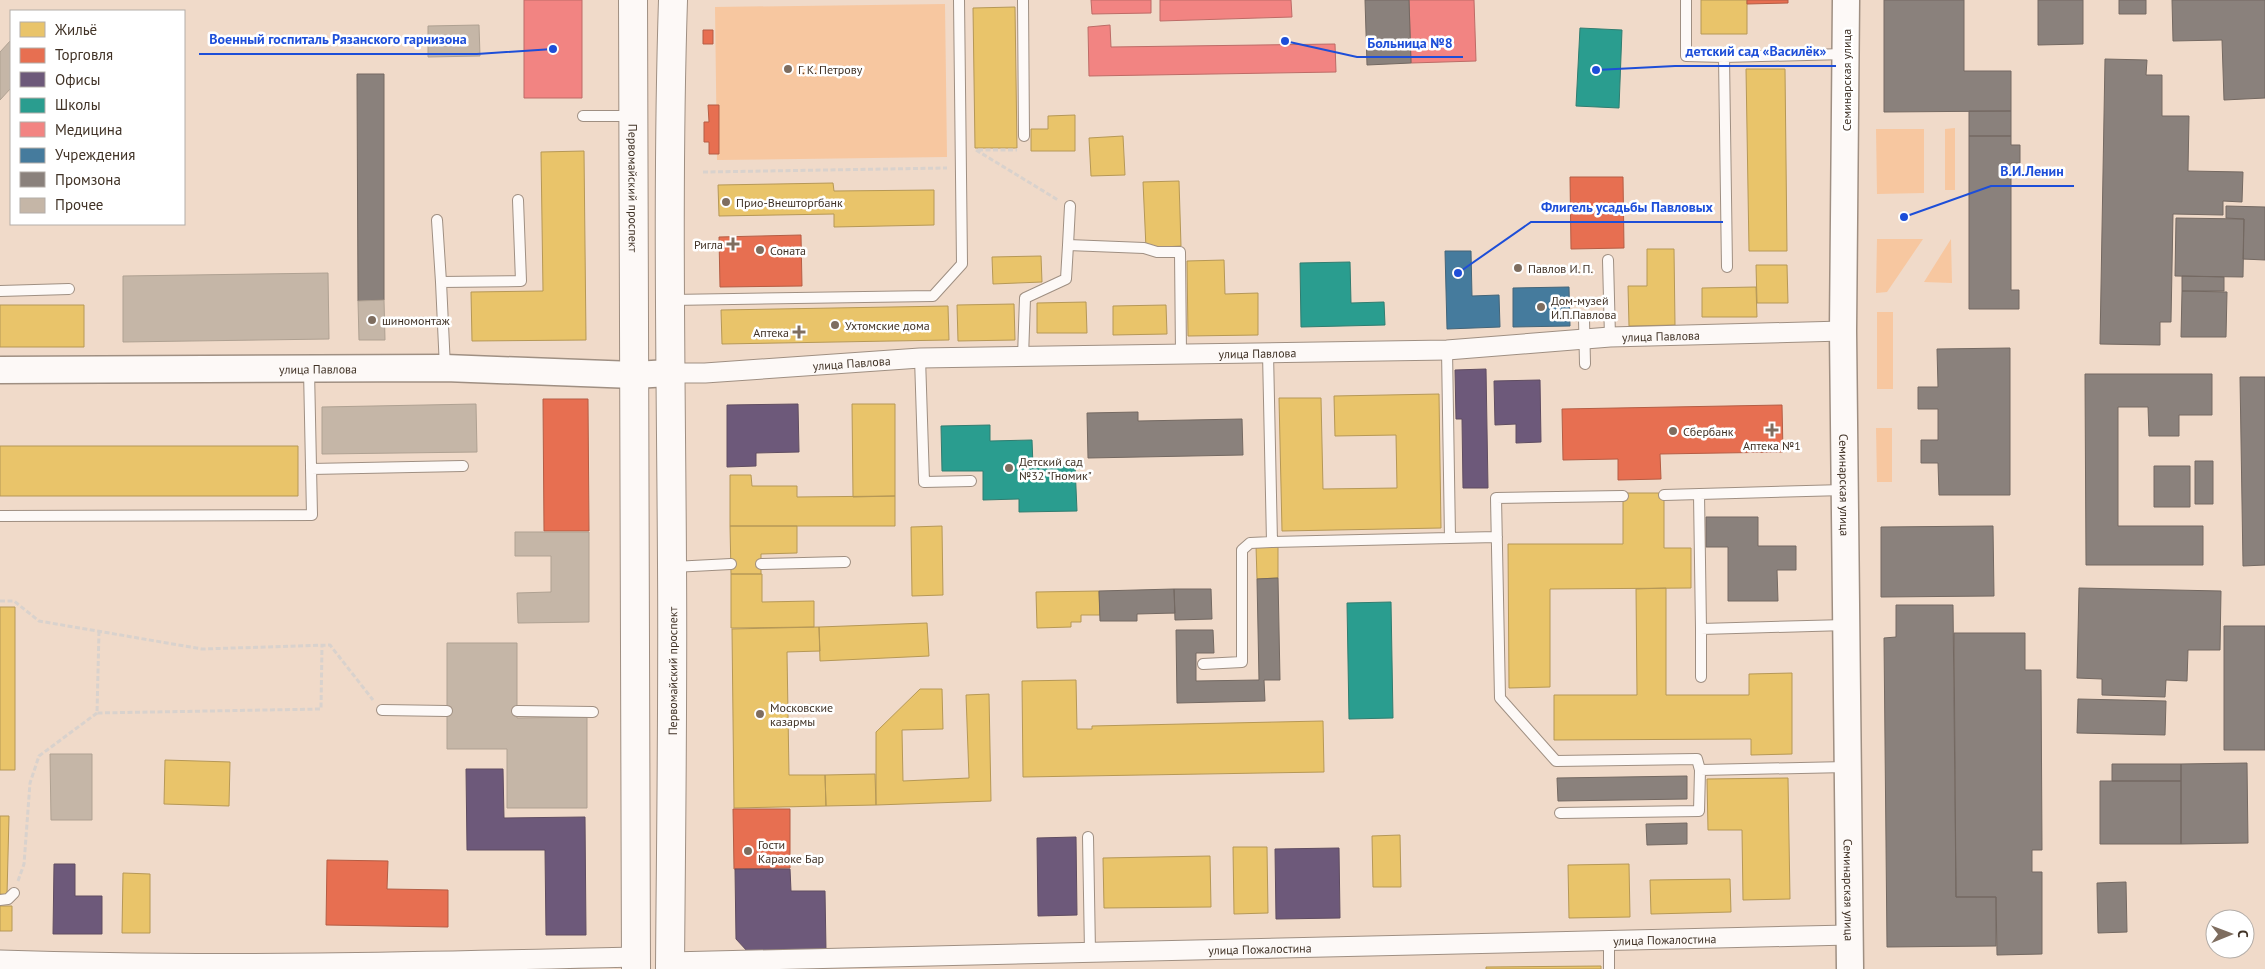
<svg xmlns="http://www.w3.org/2000/svg" width="2265" height="969" font-family="'PT Sans',sans-serif">
<style>
.green{fill:#f7c7a0}
.homes{fill:#e9c46a;stroke:#b69856}
.shops{fill:#e76f51;stroke:#b55d44}
.offices{fill:#6d597a;stroke:#604d61}
.schools{fill:#2a9d8f;stroke:#317d70}
.health{fill:#f28482;stroke:#bd6b66}
.public{fill:#457b9d;stroke:#446579}
.industry{fill:#8a817c;stroke:#746962}
.building{fill:#c5b6a7;stroke:#afa192}
.lines{fill:none;stroke-linecap:round;stroke-linejoin:round}
.lane-casing{stroke:#9f8f82;stroke-width:12}
.street-casing{stroke:#9f8f82;stroke-width:21}
.secondary-casing{stroke:#9f8f82;stroke-width:29}
.primary-casing{stroke:#9f8f82;stroke-width:30}
.path{stroke:#d9d2cd;stroke-width:3;stroke-dasharray:5 2.5;stroke-linecap:butt}
.lane{stroke:#fdf9f7;stroke-width:10}
.street{stroke:#fdf9f7;stroke-width:19}
.secondary{stroke:#fdf9f7;stroke-width:26}
.primary{stroke:#fdf9f7;stroke-width:28}
.poi-dot{fill:#7e6d5f;stroke:#fff;stroke-width:2}
.labels{text-anchor:middle;dominant-baseline:central;stroke-width:5;stroke-linejoin:round;paint-order:stroke}
.poi-label{font-size:12px;fill:#403226;stroke:#fff;text-anchor:start}
.street-label{font-size:12px;fill:#403226;stroke:#fff}
.leader{fill:none;stroke:#1d4ed8;stroke-width:2}
.callout-dot{fill:#1d4ed8;stroke:#fff;stroke-width:2}
.callout-label{font-size:14px;text-anchor:middle;font-weight:bold;fill:#1d4ed8;stroke:#fff;stroke-width:5;stroke-linejoin:round;paint-order:stroke}
</style>
<rect width="100%" height="100%" fill="#f0dac9"/>
<path class="green" d="M945,4L947,157L717,160L715,7Z
M1955,128V190H1945V129Z
M1876,129H1924V193L1877,194Z
M1877,239H1923L1887,292L1876,293Z
M1951,239L1952,283L1924,282Z
M1877,312H1893V389H1877Z
M1876,428H1892V482H1877Z"/>
<path class="homes" d="M1701,0H1747V34H1701Z
M1015,7L1017,148H975L973,8Z
M1746,69H1785L1787,251H1749Z
M1075,115V151H1031V129H1048V116Z
M1123,136L1125,175L1091,176L1089,138Z
M584,151L586,340L472,341L471,292L543,291L541,152Z
M1179,181L1181,246L1146,248L1143,182Z
M833,183L834,191L934,190V225L834,227V214L719,216L718,185Z
M1647,249H1674L1675,325L1629,326L1628,286H1647Z
M1041,256L1042,282L993,284L992,257Z
M1224,260L1225,294L1258,293V335L1188,336L1187,261Z
M1756,265H1787L1788,303H1757Z
M1756,287L1757,317H1702V288Z
M1086,302L1087,333H1037V303Z
M1014,304L1015,340L958,341L957,305Z
M0,305H84V347H0Z
M1166,305L1167,334L1113,335V306Z
M948,306L949,340L722,344L721,310Z
M1439,394L1441,528L1282,531L1279,398H1321L1323,489L1397,488L1396,435L1335,436L1334,396Z
M852,404H895V496L853,497Z
M0,446H298V496H0Z
M730,475H751L752,486H797V497L895,496V526H730Z
M1623,493H1664V548H1691V588L1550,589V687L1509,688L1508,544H1623Z
M730,526H797V553L761,554V574H731Z
M942,526L943,595L912,596L911,527Z
M1256,546H1278V578L1257,579Z
M731,574H762V602L814,601V627L731,628Z
M1666,588V695H1749V674L1792,673V754L1751,755V739L1554,740V695H1637L1636,589Z
M1099,591L1100,615H1081V622H1071V627L1037,628L1036,592Z
M0,607H15V770H0Z
M927,623L929,656L820,661L819,627Z
M819,627L820,651L787,652L789,775H825L826,806L734,808L732,629Z
M1076,680L1077,729H1092V726L1323,721L1324,772L1023,777L1022,681Z
M920,689H942L943,729L902,730L903,781L969,778L966,695L989,694L991,801L876,805V732Z
M165,760L230,762L229,806L164,804Z
M875,774L876,805L826,806L825,775Z
M1788,778L1790,899L1743,900L1742,830H1708L1707,779Z
M0,816H9L7,895L0,894Z
M1400,835L1401,887H1373L1372,836Z
M1233,847H1267L1268,913L1234,914Z
M1210,856L1211,907L1104,908L1103,858Z
M1629,864L1630,917L1569,918L1568,865Z
M123,873L150,874V933H122Z
M1730,879L1731,912L1651,914L1650,880Z
M0,906H12V931H0Z
M1601,966V969H1486V967Z"/>
<path class="shops" d="M1747,0H1788V3L1747,4Z
M703,30H713V44H703Z
M708,105H719V154H709V142H704V122H709Z
M1570,177H1623L1624,248L1571,249Z
M801,235L802,286L720,287L719,237Z
M543,399H588L589,531H544Z
M1782,405L1783,452L1660,454L1661,479L1618,480V459L1563,460L1562,409Z
M733,809H790V868L734,869Z
M327,860L388,861L387,889L448,890V927L326,925Z"/>
<path class="offices" d="M1486,369L1488,488H1463L1462,419H1456L1455,370Z
M1540,380L1541,442L1516,443V424L1495,425L1494,381Z
M798,404L799,452L756,453V466L727,467V405Z
M466,769H503L504,818L585,817L586,935H546L545,850H467Z
M1076,837L1077,915L1038,916L1037,838Z
M1339,848L1340,918L1276,919L1275,849Z
M54,864H75V896H102V934H53Z
M735,869H790L791,891H825L826,951L748,952L736,939Z"/>
<path class="schools" d="M1580,28L1622,30L1619,108L1576,106Z
M1350,262L1351,303L1384,302L1385,325L1301,327L1300,263Z
M990,425V441L1032,440L1033,466L1075,465L1077,511L1019,512V499L983,500V471H942L941,426Z
M1391,602L1393,718L1349,719L1347,603Z"/>
<path class="health" d="M524,0H582V98H524Z
M1091,0H1151V13L1092,14Z
M1160,0H1291L1292,17L1160,21Z
M1409,0H1474L1476,61L1411,63Z
M1110,25L1111,47L1335,44L1336,72L1089,76L1088,27Z"/>
<path class="public" d="M1445,251H1471L1472,296L1499,295L1500,327L1447,329Z
M1569,287L1570,326L1513,327V288Z"/>
<path class="industry" d="M1365,0H1409L1411,63L1367,65Z
M1884,0H1964V71H2011V111L1884,112Z
M2038,0H2083V44L2038,45Z
M2119,0H2146V14H2119Z
M2172,0H2265V98L2224,100L2222,40L2173,41Z
M2105,59L2147,60L2146,75H2162V116H2189L2188,171L2243,172L2242,202L2223,201V215L2173,214L2171,322H2160V345L2100,344Z
M357,74H384V300L358,301Z
M1969,111H2011V136H1969Z
M1969,136H2011V145H2020V163H2011V290H2019V309H1969Z
M2226,206L2265,207V260L2243,259L2244,219L2226,218Z
M2176,218L2244,219L2243,277L2175,276Z
M2182,276L2224,277V291H2182Z
M2182,291L2227,292L2226,337H2181Z
M2010,348V495H1939L1938,463H1921V440H1938V409H1918V387H1938L1937,349Z
M2085,374H2212V415H2179V436H2149L2148,407H2118V526H2203V565H2086Z
M2240,377H2265V565L2243,566Z
M1138,412V421L1242,419L1243,455L1088,458L1087,413Z
M2195,461H2213V504H2195Z
M2154,466H2190V507H2154Z
M1706,517H1758V546H1796V570H1777L1778,601H1728V547H1706Z
M1993,526L1994,596L1881,597V527Z
M1278,578L1280,680H1264L1265,701L1177,703L1176,630H1213L1214,653H1196V681L1259,680L1257,579Z
M2079,588L2221,591L2220,650H2188L2187,681L2166,680L2165,697L2102,695V679L2077,678Z
M1174,589H1211L1212,619L1175,620Z
M1174,589L1175,613L1137,614V621H1100L1099,591Z
M1896,605H1953L1956,897H1996V946L1887,947L1884,638L1896,637Z
M2224,626H2265V750H2224Z
M1954,633H2025V670H2041L2042,850H2032V872H2042V954L1997,955L1996,897H1956Z
M2078,699L2166,701L2165,735L2077,733Z
M2247,763L2248,843L2181,844V764Z
M2112,764H2181V781H2112Z
M1687,776V799L1558,801L1557,778Z
M2100,781H2181V844H2100Z
M1687,823V844L1647,845L1646,824Z
M2126,882L2127,932L2098,933L2097,883Z"/>
<path class="building" d="M479,25L480,56L428,57V26Z
M11,40V88L0,100V52Z
M328,273L329,339L123,342V276Z
M384,300L385,340H359L358,301Z
M476,404L477,452L322,454V407Z
M515,532H589V622L518,623L517,593L551,592V556H515Z
M447,643H517V718L587,717V808H507V749H447Z
M50,754H92V820H51Z"/>
<g class="lines">
<g class="lane-casing">
<path id="lane" d="M1023,0L1024,136
M1686,0V56L1724,57
M583,116H632
M437,220L441,282
M1068,245L1070,206
M1608,260L1610,337
M1727,267L1724,57L1845,54
M0,291L69,289
M671,300L933,296L962,264L959,0
M1584,319L1585,364
M1447,350L1450,538L1497,537
M1268,353L1272,542L1450,538
M1023,357L1025,298L1066,279L1068,245L1144,248L1157,252H1180L1181,354
M920,358L924,482L971,481
M445,368L441,282L521,281L518,200
M311,469L463,466
M1699,494L1701,629L1846,625
M1664,495L1844,490
M1623,496L1496,498L1500,698L1556,761L1697,759L1700,770
M0,516L312,515L309,370
M761,564L845,562
M673,567L731,564
M1701,629V677
M1203,664L1242,662V550L1250,543L1272,542
M382,710L447,711
M517,711L593,712
M1560,813L1699,811L1700,770L1847,767
M1088,837L1090,952
M0,900L8,899L14,893
M1609,969V939"/>
</g>
<g class="street-casing">
<g id="street">
<path id="s1" d="M670,373H705L920,358L1447,350L1610,337L1843,331"/>
<path d="M0,960C212,967 424,962 636,957"/>
<path id="s2" d="M670,962L1849,935"/>
</g>
</g>
<g class="secondary-casing">
<g id="secondary">
<path id="s3" d="M1846,0L1843,331L1850,969"/>
<path id="s4" d="M0,370L445,368L634,375L670,373"/>
</g>
</g>
<g class="primary-casing">
<g id="primary">
<path id="s5" d="M633,0L636,969"/>
<path id="s6" d="M670,969C671,834 673,699 672,565C671,377 667,188 673,0"/>
</g>
</g>
<path class="path" d="M976,150L1058,200
M978,150H1017
M703,172L947,168
M0,601H14L39,621L202,649L330,645L373,700
M99,631L97,713L321,709L322,645
M18,881L24,864L30,783L39,756L97,713"/>
<use href="#lane" class="lane"/>
<use href="#street" class="street"/>
<use href="#secondary" class="secondary"/>
<use href="#primary" class="primary"/>
</g>
<g class="poi-dot">
<circle cx="788" cy="69" r="5"/>
<circle cx="726" cy="202" r="5"/>
<path d="M730.5 236.5h5v5h5v5h-5v5h-5v-5h-5v-5h5z"/>
<circle cx="760" cy="250" r="5"/>
<circle cx="1518" cy="268" r="5"/>
<circle cx="1541" cy="307" r="5"/>
<circle cx="372" cy="320" r="5"/>
<circle cx="835" cy="325" r="5"/>
<path d="M796.5 324.5h5v5h5v5h-5v5h-5v-5h-5v-5h5z"/>
<path d="M1769.5 422.5h5v5h5v5h-5v5h-5v-5h-5v-5h5z"/>
<circle cx="1673" cy="431" r="5"/>
<circle cx="1009" cy="468" r="5"/>
<circle cx="760" cy="714" r="5"/>
<circle cx="748" cy="851" r="5"/>
</g>
<g class="labels">
<g class="poi-label">
<text x="798" y="69">Г. К. Петрову</text>
<text x="736" y="202">Прио-Внешторгбанк</text>
<text x="723" y="244" text-anchor="end">Ригла</text>
<text x="770" y="250">Соната</text>
<text x="1528" y="268">Павлов И. П.</text>
<text x="1551" y="300">Дом-музей<tspan x="1551" dy="14">И.П.Павлова</tspan></text>
<text x="382" y="320">шиномонтаж</text>
<text x="845" y="325">Ухтомские дома</text>
<text x="789" y="332" text-anchor="end">Аптека</text>
<text x="1683" y="431">Сбербанк</text>
<text x="1772" y="445" text-anchor="middle">Аптека №1</text>
<text x="1019" y="461">Детский сад<tspan x="1019" dy="14">№32 "Гномик"</tspan></text>
<text x="770" y="707">Московские<tspan x="770" dy="14">казармы</tspan></text>
<text x="758" y="844">Гости<tspan x="758" dy="14">Караоке Бар</tspan></text>
</g>
<g class="street-label">
<text transform="translate(1846 80) rotate(-90)">Семинарская улица</text>
<text stroke="none"><textPath href="#s5" startOffset="188">Первомайский проспект</textPath></text>
<text stroke="none"><textPath href="#s1" startOffset="992">улица Павлова</textPath></text>
<text stroke="none"><textPath href="#s1" startOffset="588">улица Павлова</textPath></text>
<text stroke="none"><textPath href="#s1" startOffset="182">улица Павлова</textPath></text>
<text stroke="none"><textPath href="#s4" startOffset="318">улица Павлова</textPath></text>
<text stroke="none"><textPath href="#s3" startOffset="485">Семинарская улица</textPath></text>
<text stroke="none"><textPath href="#s6" startOffset="298">Первомайский проспект</textPath></text>
<text stroke="none"><textPath href="#s3" startOffset="890">Семинарская улица</textPath></text>
<text stroke="none"><textPath href="#s2" startOffset="995">улица Пожалостина</textPath></text>
<text stroke="none"><textPath href="#s2" startOffset="590">улица Пожалостина</textPath></text>
</g>
</g>
<path class="leader" d="M553 49L477 54H199M1285 41L1357 57H1463M1596 70L1675 66H1836M1904 217L1991 186H2074M1458 273L1531 222H1723"/>
<g class="callout-dot">
<circle cx="553" cy="49" r="5"/>
<circle cx="1285" cy="41" r="5"/>
<circle cx="1596" cy="70" r="5"/>
<circle cx="1904" cy="217" r="5"/>
<circle cx="1458" cy="273" r="5"/>
</g>
<g class="callout-label">
<text x="338" y="44">Военный госпиталь Рязанского гарнизона</text>
<text x="1410" y="48">Больница №8</text>
<text x="1756" y="56">детский сад «Василёк»</text>
<text x="2032" y="176">В.И.Ленин</text>
<text x="1627" y="212">Флигель усадьбы Павловых</text>
</g>
<rect x="10" y="10" width="175" height="215" fill="#ffffff" stroke="#b3ada8"/>
<rect x="20" y="22" width="25" height="15" fill="#e9c46a" stroke="#b3ada8"/>
<text x="55" y="35" font-size="15" fill="#403226">Жильё</text>
<rect x="20" y="48" width="25" height="15" fill="#e76f51" stroke="#b3ada8"/>
<text x="55" y="60" font-size="15" fill="#403226">Торговля</text>
<rect x="20" y="72" width="25" height="15" fill="#6d597a" stroke="#b3ada8"/>
<text x="55" y="85" font-size="15" fill="#403226">Офисы</text>
<rect x="20" y="98" width="25" height="15" fill="#2a9d8f" stroke="#b3ada8"/>
<text x="55" y="110" font-size="15" fill="#403226">Школы</text>
<rect x="20" y="122" width="25" height="15" fill="#f28482" stroke="#b3ada8"/>
<text x="55" y="135" font-size="15" fill="#403226">Медицина</text>
<rect x="20" y="148" width="25" height="15" fill="#457b9d" stroke="#b3ada8"/>
<text x="55" y="160" font-size="15" fill="#403226">Учреждения</text>
<rect x="20" y="172" width="25" height="15" fill="#8a817c" stroke="#b3ada8"/>
<text x="55" y="185" font-size="15" fill="#403226">Промзона</text>
<rect x="20" y="198" width="25" height="15" fill="#c5b6a7" stroke="#b3ada8"/>
<text x="55" y="210" font-size="15" fill="#403226">Прочее</text>
<g transform="translate(2230 934) rotate(89)"><circle r="24" fill="#ffffff" stroke="#b3ada8"/>
<path d="M0-4L9 19L0 12L-9 19Z" fill="#7e6d5f"/>
<text y="-8" font-size="14" font-weight="bold" text-anchor="middle" fill="#403226">С</text>
</g>
</svg>
